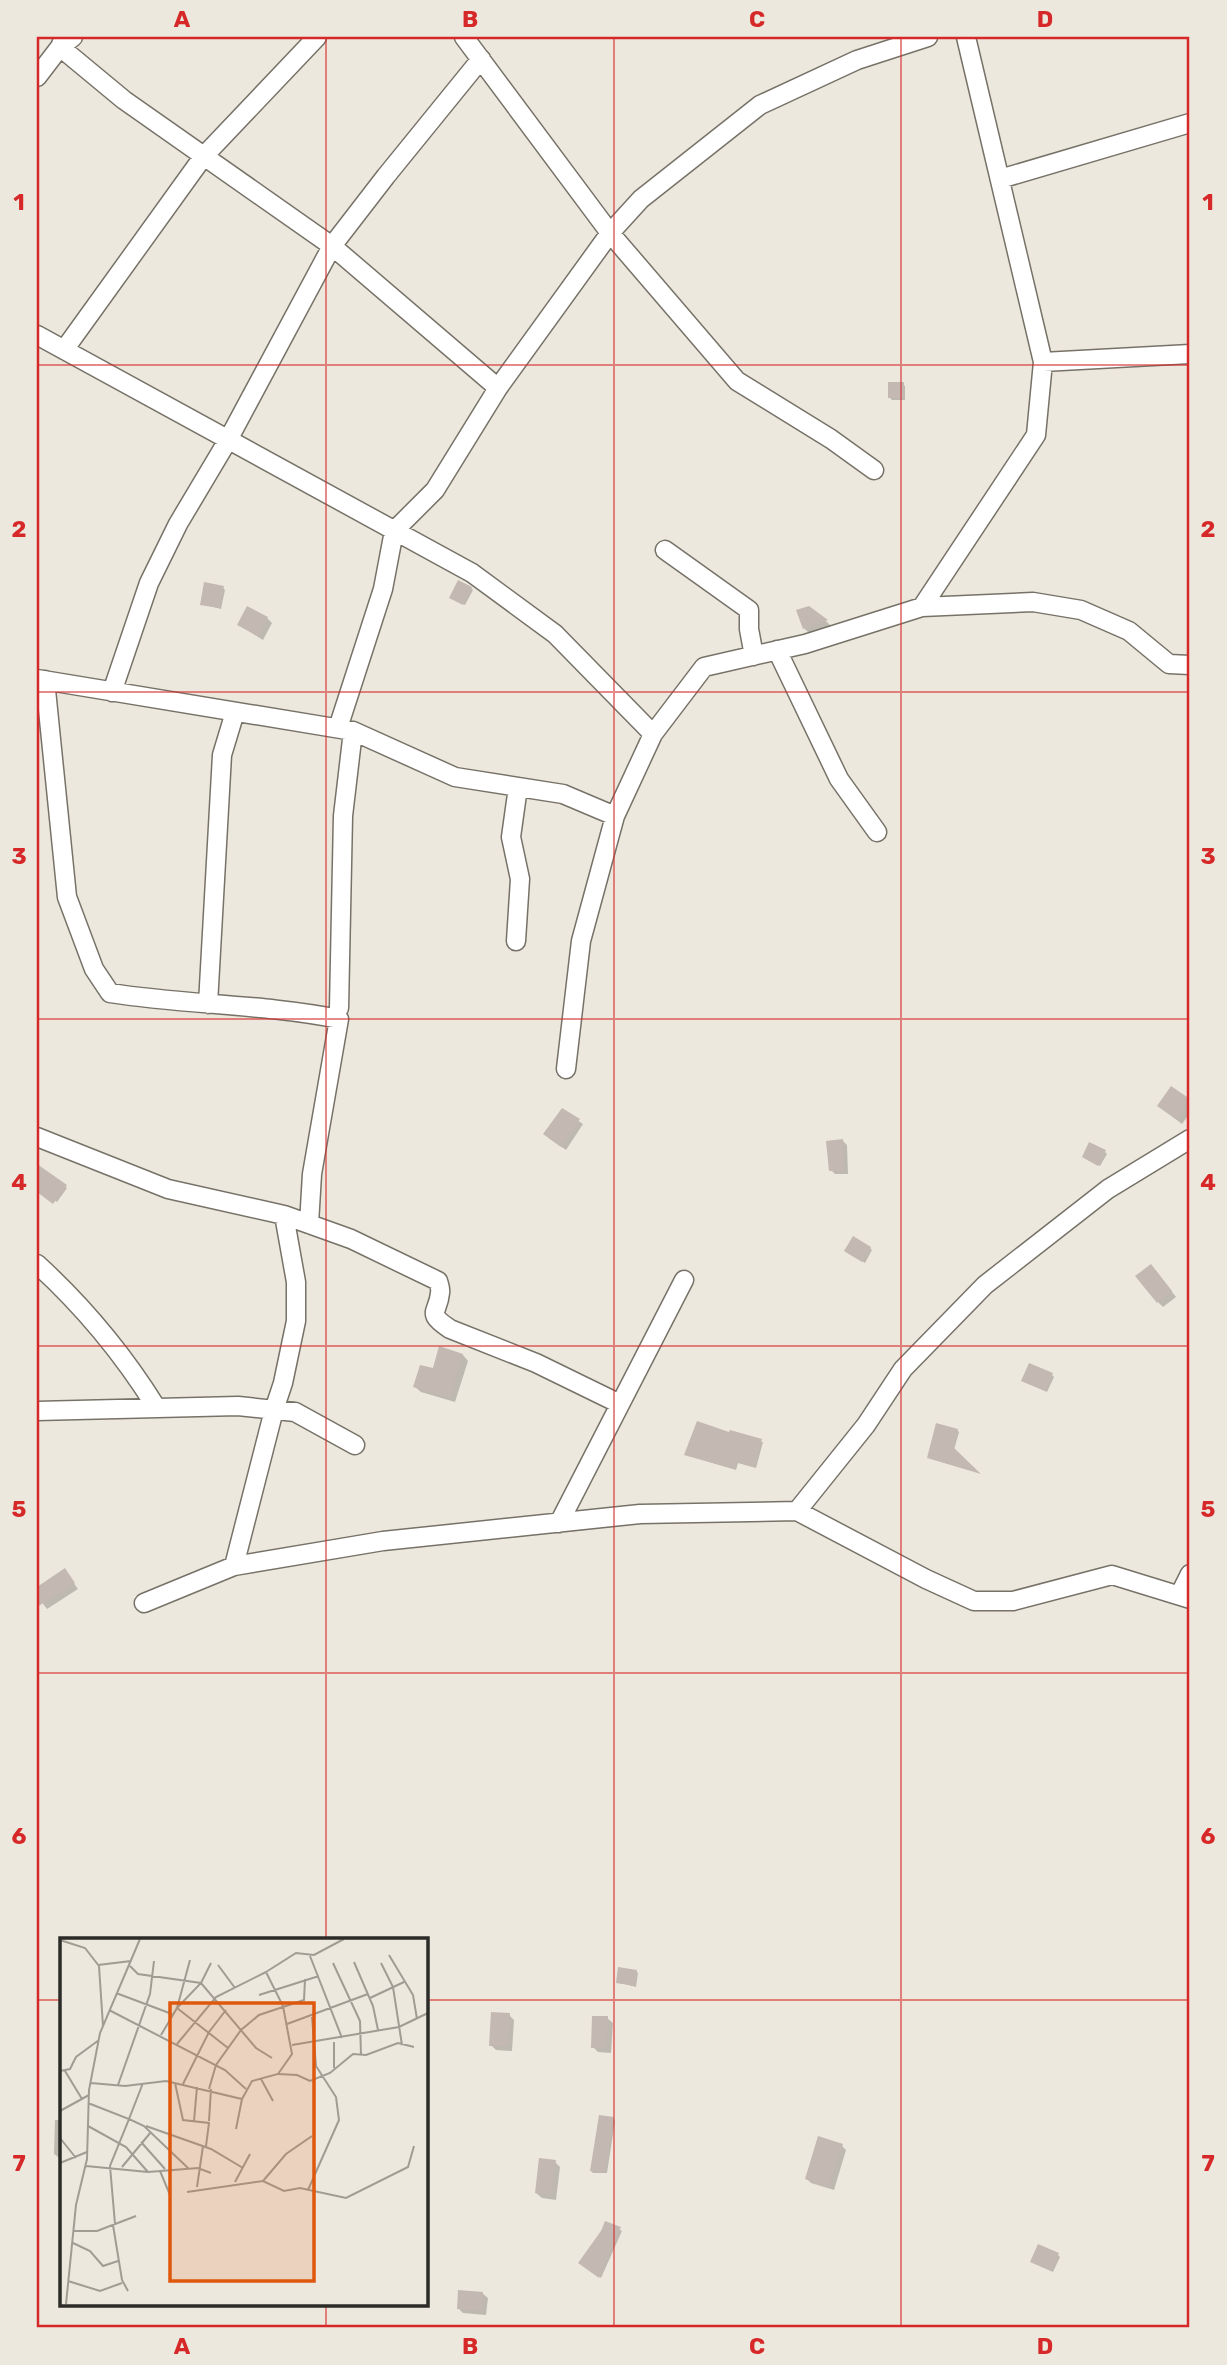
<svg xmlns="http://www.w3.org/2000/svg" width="1227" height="2365" font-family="Rubik,sans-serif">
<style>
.shadow{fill:#0003}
.building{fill:#c3b8b2}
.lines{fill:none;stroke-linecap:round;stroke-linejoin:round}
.street-casing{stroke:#777268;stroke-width:21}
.street{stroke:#fff;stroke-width:18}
.grid{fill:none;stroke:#d62828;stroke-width:2;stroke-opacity:0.55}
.inset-road{fill:none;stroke:#a09c94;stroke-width:2}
.view{fill:#df570d;fill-opacity:0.15;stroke:#df570d;stroke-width:3.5}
.inset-edge{fill:none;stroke:#2d2b27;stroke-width:3.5}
.neatline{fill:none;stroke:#d62828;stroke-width:2.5}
.grid-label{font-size:23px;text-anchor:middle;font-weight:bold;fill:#d62828}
</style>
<rect width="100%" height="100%" fill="#ede8dd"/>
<path class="shadow" d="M903,384L905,386V400H892L890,398Z
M223,588L225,590L221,609L202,604Z
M471,588L473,590L465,605L453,599Z
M809,608L827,622L831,626L809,633L804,628Z
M267,618L272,623L263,640L239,625Z
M1172,1088L1190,1101V1113L1182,1124L1165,1111Z
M562,1110L583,1124L566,1150L549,1138Z
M843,1141L847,1145L848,1174H835L831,1170Z
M1105,1152L1107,1154L1100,1166L1086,1159Z
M37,1166L67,1188L57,1202L37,1187Z
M870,1248L872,1250L865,1263L848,1253Z
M1156,1271L1176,1297L1163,1307L1158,1302Z
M463,1355L468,1361L455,1402L421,1392L415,1387L434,1371Z
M1052,1375L1054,1377L1047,1392L1025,1382Z
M957,1430L959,1432L954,1450L931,1459Z
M731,1435L763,1442L756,1468L738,1463L736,1470L686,1455Z
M65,1571L78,1589L47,1609L37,1596V1589Z
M636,1971L638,1973L636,1987L617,1982Z
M509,2015L514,2020L512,2051L496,2050L491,2045Z
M607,2018L613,2023L611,2053L598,2052L593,2047Z
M613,2119L615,2121L607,2173H593L591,2171Z
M55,2120H61V2159L54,2154Z
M842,2146L846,2150L834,2190L811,2183L807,2179Z
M555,2162L560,2167L556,2200L542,2198L536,2193Z
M606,2223L622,2231L601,2278L581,2263Z
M1058,2255L1060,2257L1053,2272L1034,2263Z
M482,2293L488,2298L486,2315L463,2313L458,2308Z"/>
<path class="building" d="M888,382H904V398H888Z
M458,580L472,587L463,605L449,598Z
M204,582L224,586L219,608L200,605Z
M247,606L268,617L258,636L237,625Z
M809,606L828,620L803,629L796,610Z
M1171,1086L1190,1099L1177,1120L1157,1106Z
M562,1108L580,1119L561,1147L543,1134Z
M843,1139L844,1171H829L826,1141Z
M1089,1142L1106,1150L1098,1166L1082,1157Z
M37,1164L67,1185L53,1204L37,1192Z
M853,1236L871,1247L862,1262L844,1251Z
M1151,1264L1172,1291L1157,1303L1135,1276Z
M439,1346L463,1354L450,1398L413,1387L420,1365L433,1368Z
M1029,1363L1053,1373L1045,1391L1021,1381Z
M697,1421L729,1432L730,1430L762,1439L754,1467L736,1462L734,1469L684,1455Z
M936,1423L958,1429L953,1447L981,1474L927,1458Z
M65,1568L75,1583L37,1607V1587Z
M618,1967L637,1970L635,1986L616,1983Z
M491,2012L510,2013L508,2046H489Z
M592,2016H608L607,2048H591Z
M599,2115L614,2117L605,2172L590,2171Z
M818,2136L843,2144L829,2187L805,2179Z
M539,2158L556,2160L551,2195L535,2193Z
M605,2221L621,2227L599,2278L578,2263L601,2231Z
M1038,2244L1059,2253L1051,2271L1030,2262Z
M458,2290L483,2292L482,2311L457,2309Z"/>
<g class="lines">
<g class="street-casing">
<path id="street" d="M73,37L60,47L124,100L332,246L498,388
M464,37L610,233L737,381L831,439L874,470
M37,77L60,47L64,37
M1000,179L1190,123
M37,335L472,573L555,634L653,734
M64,350L203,157L317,37
M1043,362L1190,354
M665,550L749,610V629L754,656
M922,607L1033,602L1081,610L1129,631L1169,664L1190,665
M777,650L839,779L877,832
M37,679L353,731L455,777L563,794L615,816L653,734L704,667L805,644L922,607L1036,435L1043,362L966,37
M45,680L67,897L94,969L110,993C186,1005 264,1004 339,1019L312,1174L309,1224
M112,692L149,583L178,524L228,440L332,246L386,176L481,59
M338,728L383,589L394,531L435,490L498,388L610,233L641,199L760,105L857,60L928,37
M516,941L520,879L511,837L518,787
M208,1004L222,755L235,712
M339,1008L343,816L353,731
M566,1069L581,941L615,816
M37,1137L168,1189L284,1215L351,1239L438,1281C439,1285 441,1289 440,1293C438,1314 425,1312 450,1329L536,1363L620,1404
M37,1264C83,1306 123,1354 156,1407
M37,1411L238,1406L295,1412L355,1445
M797,1511L866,1425L903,1369L985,1285L1108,1189L1190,1139
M559,1523L684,1280
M234,1566L274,1410L283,1383L296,1321V1282L284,1215
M1180,1594L1190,1574
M144,1603L234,1566L383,1541L640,1514L797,1511L926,1579L974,1601H1013L1112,1575L1190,1599"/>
</g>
<use href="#street" class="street"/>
</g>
<path class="grid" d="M326,37V1940M614,37V2328M901,37V2328M37,365H1190M37,692H1190M37,1019H1190M37,1346H1190M37,1673H1190M37,2000H61M425,2000H1190M326,2304V2328"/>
<g transform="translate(60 1938)">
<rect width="368" height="368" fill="#ede8dd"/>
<path class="inset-road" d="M0,2L25,10L39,28L43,88M329,17L353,57L357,81M250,18L282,100M294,24L313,68L318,92M151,25L141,45L117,70L168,110M273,25L300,83L301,117M321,25L333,49L342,107M38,27L71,23M158,27L175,50M70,28L78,36L141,45L196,110L212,120M56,55L112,76M199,57L259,38M310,60L344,44M49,72L165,132L186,151M227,86L308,56M101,97L117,70L130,22M117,106L156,59L206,34M232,107L339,89L368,75M274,130V104M0,133L10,131L16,119L39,102M5,133L22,161M218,136L237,137L250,143L270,135L293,116L306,117L338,105L354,109M201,141L213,163M31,145L65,148L106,143L182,161L192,143L218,136L232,116L223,68L206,34L236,15L254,17L284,1M83,145L69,181L84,188L128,230M115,145L123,182L149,185L146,208M123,146L149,94L166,72M58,147L90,56L94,23M149,151L156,127L181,92L199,77L244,62L245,41M28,165L69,181L50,228L55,286M0,173L29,157M134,183L137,149M149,183L151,151M28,188L66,209L88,234M86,188L151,211L183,230M176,191L182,161M0,200L16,220M81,204L105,231M0,225L27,214M26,228L88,234L138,230L151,235M62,229L91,194M100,233L110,257M203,243L226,216L252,198M175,244L190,216M137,249L143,208M248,252L279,182L276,159L256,128L252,79M127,254L203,243L224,253L240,250L286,260L348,229L354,208M53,287L62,342L68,353M14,293H37L76,278M13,305L30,313L43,328L58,323M8,343L40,353L62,345M6,366L16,267L27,221L29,152L40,95L80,1"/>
<path class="view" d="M110,65H254V343H110Z"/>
<rect width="368" height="368" class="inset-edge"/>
</g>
<rect width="1227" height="2365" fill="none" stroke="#ede8dd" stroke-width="77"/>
<rect x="38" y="38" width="1150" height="2288" class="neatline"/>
<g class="grid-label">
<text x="182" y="27">A</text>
<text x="470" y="27">B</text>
<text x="757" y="27">C</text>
<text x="1045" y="27">D</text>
<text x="19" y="210">1</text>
<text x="1208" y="210">1</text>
<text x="19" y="537">2</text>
<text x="1208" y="537">2</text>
<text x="19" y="864">3</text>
<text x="1208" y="864">3</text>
<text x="19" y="1190">4</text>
<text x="1208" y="1190">4</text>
<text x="19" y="1517">5</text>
<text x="1208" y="1517">5</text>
<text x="19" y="1844">6</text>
<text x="1208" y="1844">6</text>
<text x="19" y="2171">7</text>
<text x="1208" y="2171">7</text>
<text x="182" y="2354">A</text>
<text x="470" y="2354">B</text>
<text x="757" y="2354">C</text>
<text x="1045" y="2354">D</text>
</g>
</svg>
